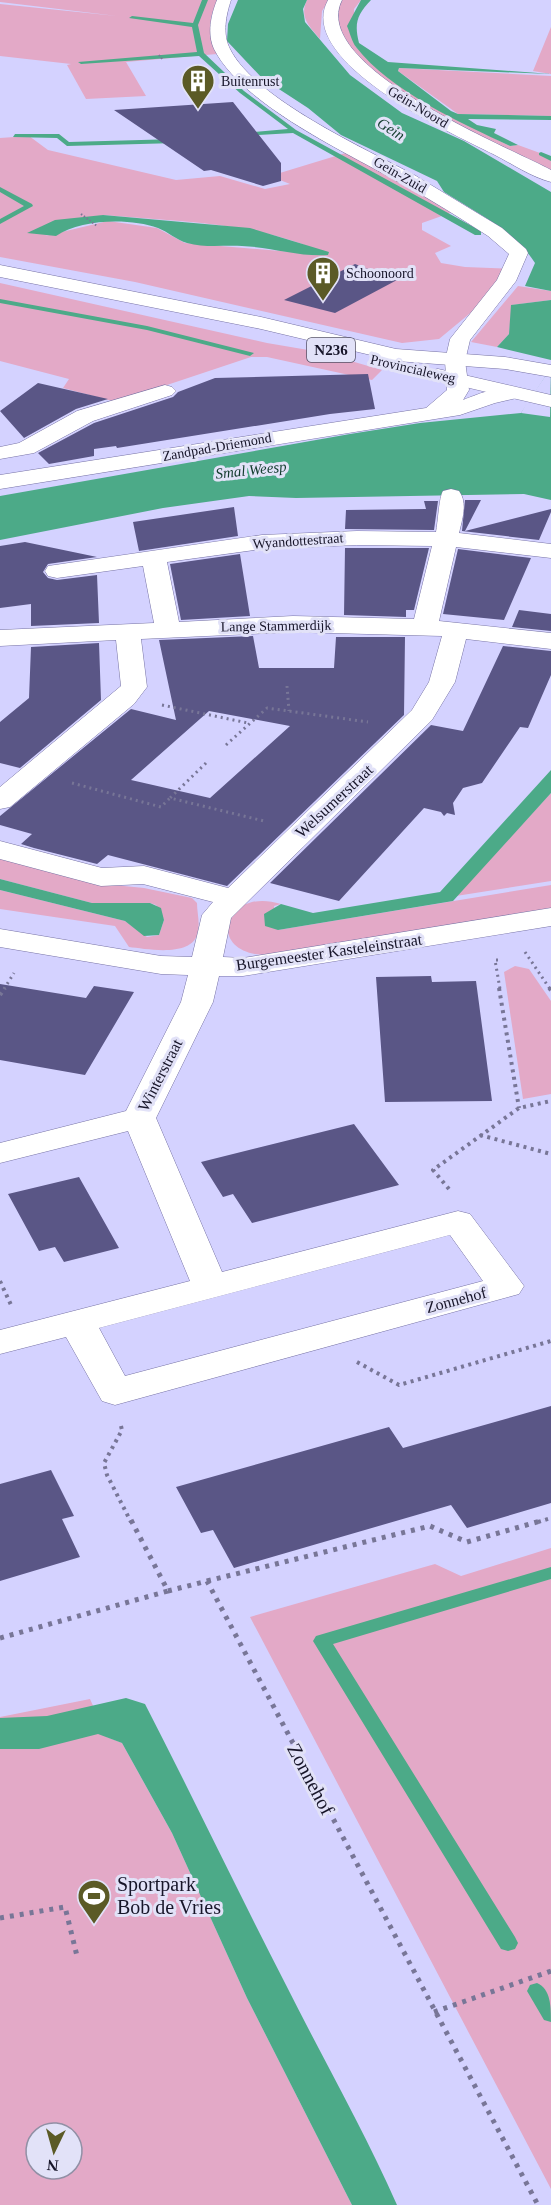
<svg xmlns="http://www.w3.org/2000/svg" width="551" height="2205" font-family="'Times New Roman',serif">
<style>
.green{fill:#e3a9c7;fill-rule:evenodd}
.water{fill:#4caa88}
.pier{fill:#d4d2ff}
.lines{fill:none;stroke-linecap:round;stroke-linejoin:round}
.stream{fill:#4caa88;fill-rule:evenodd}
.building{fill:#5a5686;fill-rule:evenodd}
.minor-casing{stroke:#7773a5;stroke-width:1}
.major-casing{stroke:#7773a5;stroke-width:1}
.path-far3{stroke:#787697;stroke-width:2;stroke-dasharray:1.5 2;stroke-linecap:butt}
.path-far2{stroke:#787697;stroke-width:3;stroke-dasharray:2 4;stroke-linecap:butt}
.path-far1{stroke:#787697;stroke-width:4;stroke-dasharray:3 4.5;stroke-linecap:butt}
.path{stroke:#787697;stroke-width:5;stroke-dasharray:4 6;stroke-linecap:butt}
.minor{fill:#fff;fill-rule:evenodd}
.major{fill:#fff;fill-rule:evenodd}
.labels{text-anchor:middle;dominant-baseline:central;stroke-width:6;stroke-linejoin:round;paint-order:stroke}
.far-poi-label{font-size:14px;fill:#171529;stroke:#e2e2f8;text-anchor:start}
.far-street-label{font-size:14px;fill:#171529;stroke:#e2e2f8}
.far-water-label{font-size:15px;font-style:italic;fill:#133c2e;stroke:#e2e2f8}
.shield{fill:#e2e2f8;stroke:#545267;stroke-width:1.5}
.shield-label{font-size:15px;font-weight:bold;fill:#171529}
.street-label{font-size:16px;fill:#171529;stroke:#e2e2f8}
.near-street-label{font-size:20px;fill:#171529;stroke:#e2e2f8}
.near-poi-label{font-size:20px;fill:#171529;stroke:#e2e2f8;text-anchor:start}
</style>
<rect width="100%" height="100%" fill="#d4d2ff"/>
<path class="green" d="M0,0H218C207,19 210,34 217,54L126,62L146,96L86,99L67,65L71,64L0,56V4L117,16L0,2Z
M307,0H329L322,11L320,39C309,26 299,17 307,0Z
M342,0H361L354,9L355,46C404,92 450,117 510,146L518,145L551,157V174L404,98L343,43L337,18L338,6Z
M551,27V74L533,71Z
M399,68L551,76V116L458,114L398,71Z
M29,136L48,150L176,180L220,176L265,189L290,184L270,176L352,151L456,211L422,223V230L451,246L435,253L441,263L465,267L515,269L509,281L439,339L402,343L135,282L0,257V138ZM103,215C179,222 258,221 328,255L185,243L157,228L108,221L45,236Z
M0,283L267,343L320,352L382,370L372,380L267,357H251L116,402L63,388L69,379L0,361Z
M518,286L551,291V300L512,305L509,334L497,347L471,342Z
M551,793V881L456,896Z
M0,857L104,884L144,888L192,898L197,903C197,912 200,923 198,932C193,958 147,949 129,947L115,926L0,909V890L125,921L147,937L159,935L164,920L156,905L150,903H92L0,879Z
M551,885V908L264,955C204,952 225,886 281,904L274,906L278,930Z
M515,966L529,969L551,1001V1094L523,1099L504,972Z
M551,1548V2189L250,1617L435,1564L461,1576Z
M90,1699L107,1737L122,1743L172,1833L247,1998L352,2205H0V1717ZM36,2133H72V2169H36Z"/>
<path class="water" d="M238,0H307L303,9L305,22L350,75L402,113L464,141L551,192V291L525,286L535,263C515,231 475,212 444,192L437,181L341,135L308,108L262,78L227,41L228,24Z
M361,0H371C357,15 354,23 359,43L388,62L551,74L399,68L398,71L451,111L458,114L551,116V120L468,119L477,125L496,129L494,133L518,145L510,146C461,123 390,91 356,47C352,42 350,33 347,26Z
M103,215L250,228L329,252L328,255C299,257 271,247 242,246C223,245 205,248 187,243C177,240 168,232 158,228C130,218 81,219 56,236L27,233L55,220Z
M551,300V360L497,347L509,334L511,305Z
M551,368V500L524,494L296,498L249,496L163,508L0,540V496L350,434L420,423L521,413Z
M551,770V793L453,901L278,930L265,926L264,914L281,904L313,913L440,892Z
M0,879L92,903H150L161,908L164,920L159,935L144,936L125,921L0,890Z
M126,1698L145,1704C193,1797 238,1892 286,1985C323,2059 364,2130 397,2205H352L247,1998L172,1833L122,1743L98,1734L39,1749H0V1718L47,1716Z"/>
<path class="pier" d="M551,368L550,417L521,413L526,404Z"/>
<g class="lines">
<path class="stream" d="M202,0H208L198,25L204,53L244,91L296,130L481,231V235H475L293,133L239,136L241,133L288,129L240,93L199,56L81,64L78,62L197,52L192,27L129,18L132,16L193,23Z
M15,134H59L69,142L177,139L180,141L177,143L67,146L57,138L13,137Z
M541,152L551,156V161L539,155V153Z
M0,187L32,204L33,206L0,224V219L24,206L0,192Z
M0,299L147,326L254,353L250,356L147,330L0,303Z
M551,1567V1579L333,1644L515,1937L518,1943L515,1949L508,1951L501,1949L313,1641L316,1636Z
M537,1983C551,1989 551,2007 551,2022L544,2020L527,1991L530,1985Z"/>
</g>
<path class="building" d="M233,102L281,163V181L263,186L211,170L204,171L114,110Z
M355,264L397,280L335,313L284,300Z
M368,374L375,409L330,414L117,448L116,446L94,449V456L49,464L38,453L94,423L173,397L178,392L215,378Z
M38,383L108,399L76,409L24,438L0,411Z
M465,500H481L465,531L551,509V512L539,540L462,531Z
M424,501H438L434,530L345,529L346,510L426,509Z
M234,507L238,536L139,551L133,522Z
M25,542L97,557L48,564L43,572L48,578L57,580L97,575L99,623L31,626V604L0,608V546Z
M345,548H429L414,610H406V617L344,615Z
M458,549L531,558L504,620L443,614Z
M240,554L250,616L181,620L170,564Z
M519,610L551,614V631L512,627Z
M253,636L259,668H334L336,637H405L404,715L227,886L108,855L97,864L34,848L21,844L32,834L0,825V816L131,709L176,720L159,640ZM209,711L290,726L210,798L131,780Z
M99,643L101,700L20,768L0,763V722L29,698L31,647Z
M503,646L551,651V675L528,728L520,727L482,783L463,788L453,803L455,815L447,813L444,816L441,812L424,808L339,901L270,883L431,725L463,731Z
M431,976L432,982L476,981L492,1101L385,1102L376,977Z
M0,984L86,998L94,986L134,992L85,1075L0,1060Z
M354,1124L399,1185L252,1223L233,1194L223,1197L201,1162Z
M79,1177L119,1248L64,1262L55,1247L39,1251L8,1194Z
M551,1406V1503L467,1528L451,1505L234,1568L213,1530L201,1533L176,1487L389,1427L403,1448Z
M51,1470L74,1516L62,1519L80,1557L0,1581V1484Z"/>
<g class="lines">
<g class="minor-casing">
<path id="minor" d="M217,0H231C226,15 222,34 230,49C255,99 366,149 416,176C445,193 473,211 502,228L526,249L528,253L516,281L470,340L465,361L469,390L463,400C481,393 502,384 521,389L525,393L521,397L495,403L460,415L0,489V475L426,408L447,390L445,361L450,339L497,280L509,254L488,236C460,218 432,200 402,184C348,153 243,106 214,49C207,34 211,15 217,0Z
M328,0H342C308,66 508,147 551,170V182C531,177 511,163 493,154C453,134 294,61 328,0Z
M165,385L172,387L176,391L172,395L93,421L34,453L0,459V447L19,443L77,411Z
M451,489L459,491C468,503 462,520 459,533L551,544V558L456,547L439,621L551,633V649L466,639L455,682L432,720L231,918L223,957L243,958L551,908V926L243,976H219L213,1002L156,1118L222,1272L458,1211L470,1214L524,1286L519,1294L115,1405L102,1401L66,1337L0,1354V1330L190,1281L128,1131L0,1163V1143L126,1111L181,1002L188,975L161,974L0,947V929L161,956L192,957L202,915L213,902L143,884L101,886L0,859V841L102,868L144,866L228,888L412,710L429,682L442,636L293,632L141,639L147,687L134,704L10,807L0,809V787L121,686L116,640L0,646V630L154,623L143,566L57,578L48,576L45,571L48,566L262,535L357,531L436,532C438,522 439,497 443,491ZM357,545L432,546L414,619L293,616L179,622L167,562L262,549ZM450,1235L483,1281L125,1376L99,1328Z"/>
</g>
<g class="major-casing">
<path id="major" d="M0,265L261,317L396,349L505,357L551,365V377L505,369L396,361L261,329L0,277Z
M438,369L551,395V407L431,379L428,375L431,371Z"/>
</g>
<path class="path-far3" d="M159,55L163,60
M81,214L97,226"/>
<path class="path-far2" d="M287,686L289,711
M162,705L248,723
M226,745L267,708L368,722
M206,763L170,798L264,821
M72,783L161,807L170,798
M525,952L550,989
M498,960H495L500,989
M4,989L14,973"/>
<path class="path-far1" d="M499,988L519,1108
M549,988L551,990
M0,995L5,988
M480,1135L551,1154
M449,1189L433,1170L519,1108L551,1101
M0,1281L11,1305
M357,1362L399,1385L551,1341
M121,1426L122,1430L104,1463L107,1475L131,1522
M538,1522L551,1518"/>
<path class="path" d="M131,1520L168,1591L207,1581L538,2205
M207,1581L430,1526L467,1542L544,1520
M0,1638L168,1591
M0,1918L65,1907L77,1956
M434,2012L551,1971"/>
<use href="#minor" class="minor"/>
<use href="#major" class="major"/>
</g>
<defs>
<g id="building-pin" transform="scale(1.725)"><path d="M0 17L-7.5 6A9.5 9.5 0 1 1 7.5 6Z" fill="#5b5a26" stroke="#e2e2f8"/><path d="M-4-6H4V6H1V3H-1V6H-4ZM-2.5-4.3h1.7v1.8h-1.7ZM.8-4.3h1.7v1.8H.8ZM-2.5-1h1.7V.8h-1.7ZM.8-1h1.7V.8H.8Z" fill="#fff"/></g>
<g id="stadium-pin" transform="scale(1.725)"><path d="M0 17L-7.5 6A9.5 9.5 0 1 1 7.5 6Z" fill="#5b5a26" stroke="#e2e2f8"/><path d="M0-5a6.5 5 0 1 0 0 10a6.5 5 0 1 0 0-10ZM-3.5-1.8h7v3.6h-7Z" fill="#fff"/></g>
</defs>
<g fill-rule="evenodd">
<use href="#building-pin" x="198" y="81"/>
<use href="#building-pin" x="323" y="273"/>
<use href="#stadium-pin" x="94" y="1896"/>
</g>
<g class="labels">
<g class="far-poi-label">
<text x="221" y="81">Buitenrust</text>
<text x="346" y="273">Schoonoord</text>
</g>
<g class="far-street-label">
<text transform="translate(418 107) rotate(31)">Gein-Noord</text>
<text transform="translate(400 175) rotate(30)">Gein-Zuid</text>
<text transform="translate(413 369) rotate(13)">Provincialeweg</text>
<text transform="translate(217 447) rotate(-10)">Zandpad-Driemond</text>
<text transform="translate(298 541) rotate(-4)">Wyandottestraat</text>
<text transform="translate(276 626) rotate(-1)">Lange Stammerdijk</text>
</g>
<g class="far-water-label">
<text transform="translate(391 129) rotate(32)">Gein</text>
<text transform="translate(251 470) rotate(-6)">Smal Weesp</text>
</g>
<rect class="shield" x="307" y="338" width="48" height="24" rx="4.5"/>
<g class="shield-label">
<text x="331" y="350">N236</text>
</g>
<g class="street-label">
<text transform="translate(334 801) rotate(-43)">Welsumerstraat</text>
<text transform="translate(329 952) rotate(-8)">Burgemeester Kasteleinstraat</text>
<text transform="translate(160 1075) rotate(-63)">Winterstraat</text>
<text transform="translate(456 1300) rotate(-15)">Zonnehof</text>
</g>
<g class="near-street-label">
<text transform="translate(311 1779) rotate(62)">Zonnehof</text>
</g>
<g class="near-poi-label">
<text x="117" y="1884">Sportpark<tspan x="117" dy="23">Bob de Vries</tspan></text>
</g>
</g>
<g transform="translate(54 2151) rotate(185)"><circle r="28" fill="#e2e2f8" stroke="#9190a5" stroke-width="1.5"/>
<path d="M0-4.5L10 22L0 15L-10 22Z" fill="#5b5a26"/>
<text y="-9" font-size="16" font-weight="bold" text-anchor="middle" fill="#171529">N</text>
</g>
</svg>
